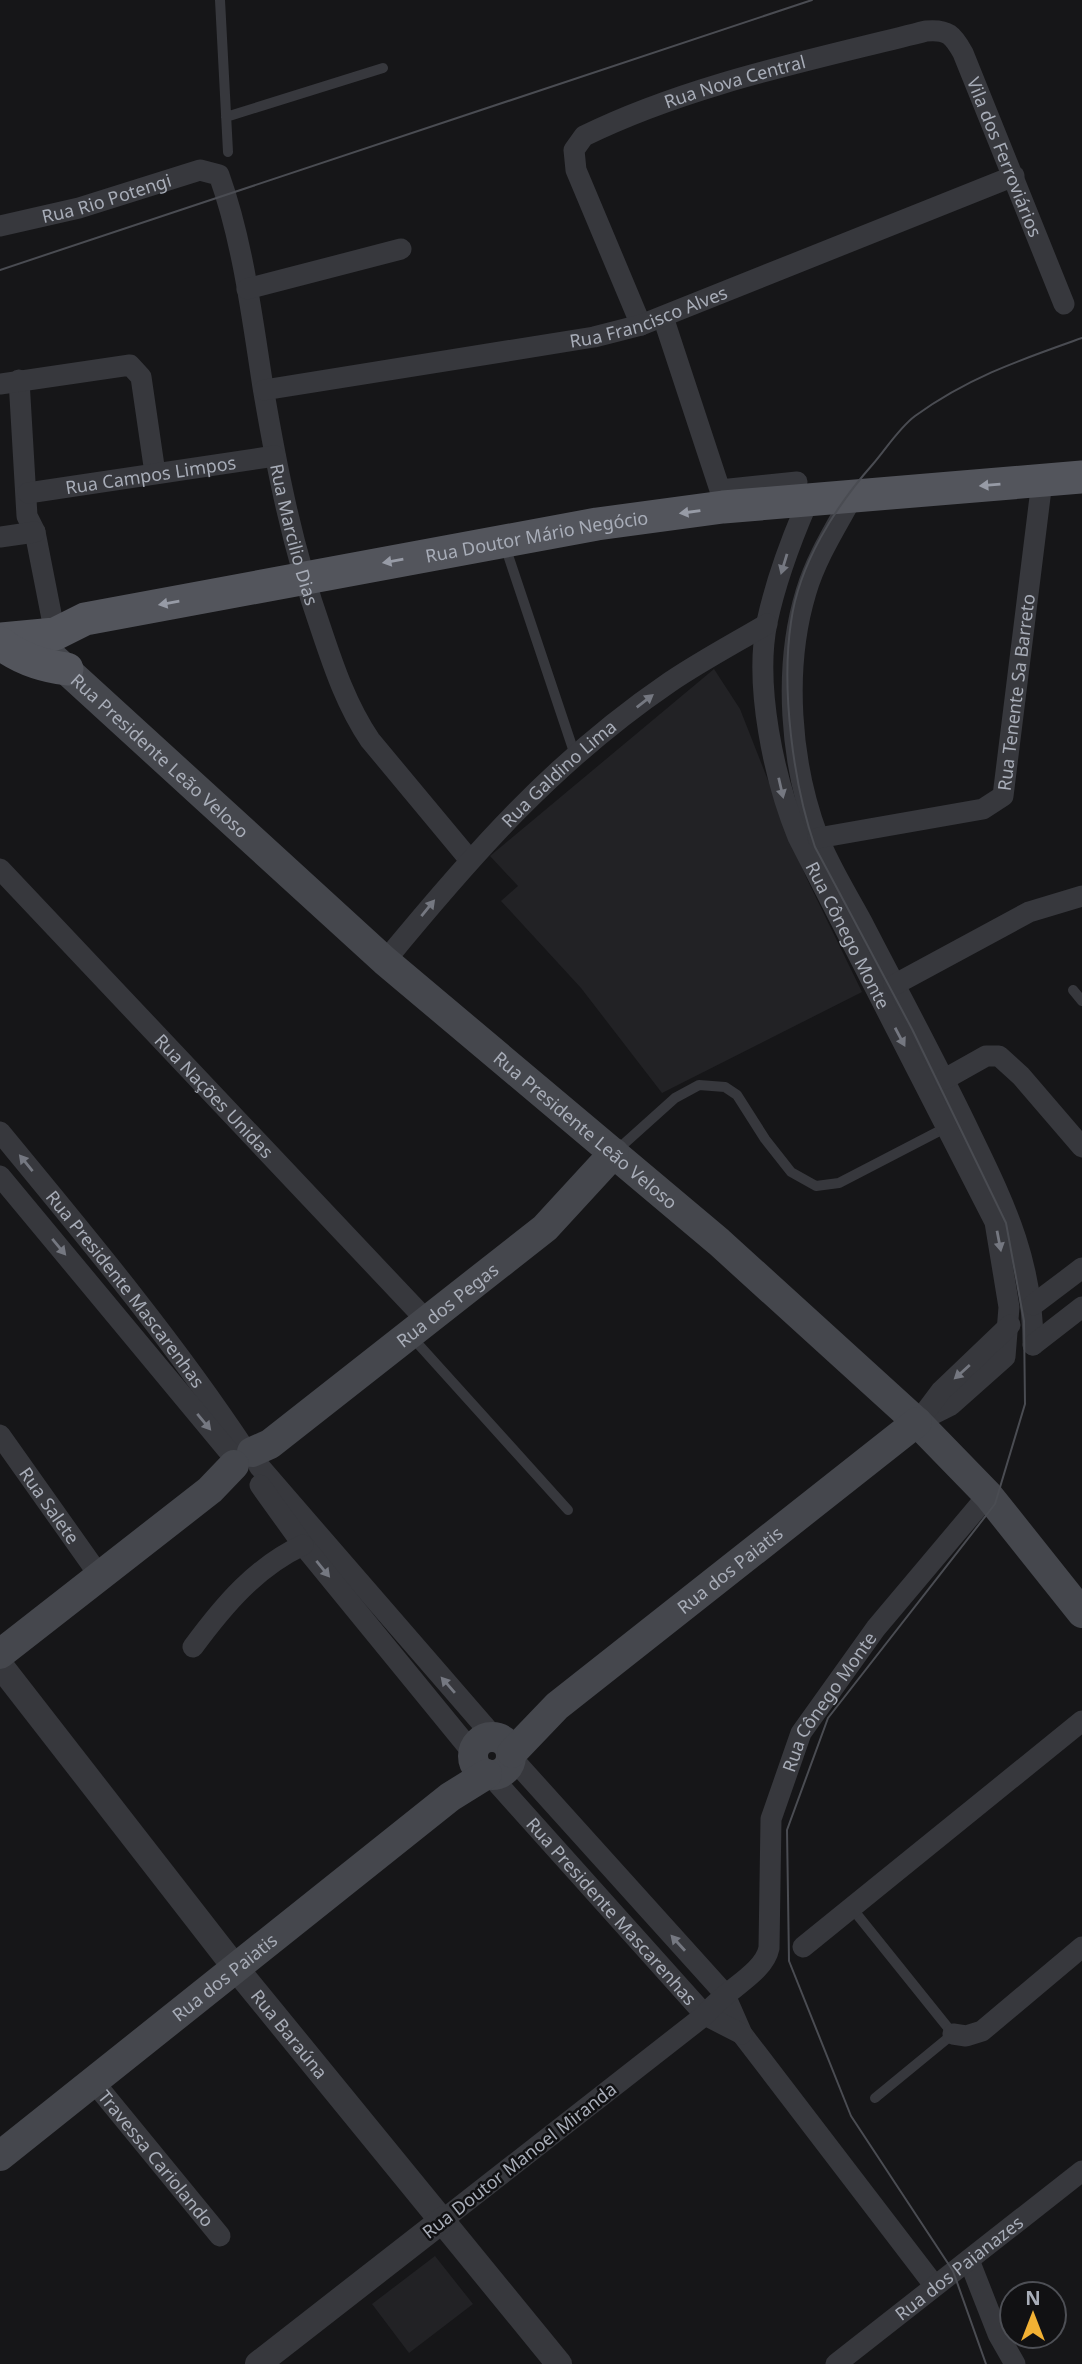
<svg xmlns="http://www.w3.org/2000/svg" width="1082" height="2364" font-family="'Noto Sans',sans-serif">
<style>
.built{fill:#222225}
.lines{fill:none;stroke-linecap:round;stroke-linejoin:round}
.service{stroke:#37383d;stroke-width:10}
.minor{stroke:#37383d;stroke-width:21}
.tertiary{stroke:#37383d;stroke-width:26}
.secondary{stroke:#45474d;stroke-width:30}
.primary{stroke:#53555c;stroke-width:33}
.tram{stroke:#4a4c52;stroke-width:2}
.oneway{fill:#979ba6}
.oneway2{fill:#757881}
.labels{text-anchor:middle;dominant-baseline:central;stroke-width:5;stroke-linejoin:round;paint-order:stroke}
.street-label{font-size:18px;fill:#a8adb8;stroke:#111113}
</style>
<rect width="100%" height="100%" fill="#161618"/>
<path class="built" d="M714,669L740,709L806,877L862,992L662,1093L581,988L501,901L518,886L490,856Z
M435,2256L473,2304L409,2353L372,2304Z"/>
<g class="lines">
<path class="service" d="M220,0L228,152
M226,117L383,68
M504,543L575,755
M1073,990L1082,1001
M616,1151L675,1098L699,1085L725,1087L737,1095L765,1139L791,1172L816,1186L839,1183L947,1127
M410,1335L568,1510
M851,1907L953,2034L875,2098"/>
<g class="minor">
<path id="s1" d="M0,226L79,208L200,170L219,175C243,242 252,317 263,387C277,470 293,550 321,629C334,668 347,706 370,740L469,859"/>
<path d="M247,289L401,249"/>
<path d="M663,317L720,490L797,482"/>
<path id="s2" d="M641,325L576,170L574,150L584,136C690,84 812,60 926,31C948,29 953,35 963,53L1064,304"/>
<path d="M19,380L27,516L35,532L55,634"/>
<path d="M0,384L130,365L141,377L155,473"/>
<path id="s3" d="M264,390L594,337L641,325L1014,176"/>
<path id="s4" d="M28,493L275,456"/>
<path d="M853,496C836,527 816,558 806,592C783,668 790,763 818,837C829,866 847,894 862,922C899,994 938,1065 973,1139C1007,1209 1033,1265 1033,1345"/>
<path id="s5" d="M808,501C791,540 776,580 767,622C754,686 774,778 798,837L995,1222L1009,1307L1005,1357L951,1405L917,1422"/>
<path d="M0,537L35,532"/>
<path id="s6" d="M818,838L983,809L1003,796L1042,481"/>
<path id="s7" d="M0,869L428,1322"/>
<path id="s8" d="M385,961C473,854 554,761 670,682C701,661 735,643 767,624"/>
<path d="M894,985L1029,912L1082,896"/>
<path d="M945,1079L986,1056H999L1021,1076L1082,1147"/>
<path id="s9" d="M0,1132C85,1235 172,1339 246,1451"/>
<path d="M0,1176L235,1459"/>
<path d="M1033,1305L1082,1268"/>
<path d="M1033,1345L1082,1307"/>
<path d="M920,1419L941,1391L1010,1325"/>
<path id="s10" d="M0,1435L99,1575"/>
<path d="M259,1466L493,1736"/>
<path d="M260,1485L303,1545L473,1753"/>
<path d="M193,1647C224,1605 256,1567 303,1545"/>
<path d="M512,1758L724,1993L742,2034L934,2285"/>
<path id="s11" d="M489,1774L705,2015L742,2034"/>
<path d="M803,1947L1082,1721"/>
<path d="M953,2034L966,2036L982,2031L1082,1947"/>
<path id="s12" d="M93,2081L220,2236"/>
<path id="s13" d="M444,2219L705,2015C723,1991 764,1974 769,1948L771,1819L801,1733L876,1628L988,1495"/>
<path d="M969,2260L998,2334L1015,2364"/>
<path id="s14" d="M836,2364L1082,2171"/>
</g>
<g class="tertiary">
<path id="s15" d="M0,1665L234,1966L559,2364"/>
<path d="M258,2364L444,2219"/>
</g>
<g class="secondary">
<path id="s16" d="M50,655L385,961L719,1242L917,1422L988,1495L1082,1613"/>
<path id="s17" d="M252,1452L270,1444L545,1228L614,1153"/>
<path d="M0,1654L210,1490L234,1465"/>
<circle cx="492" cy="1756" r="19"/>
<path id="s18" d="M512,1753L557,1706L917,1422"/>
<path id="s19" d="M0,2156L450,1797L487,1774"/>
</g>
<g class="primary">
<path id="s20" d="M0,639L55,634L85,619L597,524L723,507L1082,477"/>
<path d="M0,643C19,658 43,666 67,669"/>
</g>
<path class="tram" d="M0,270L812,0
M986,2364L953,2271L851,2116L789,1961L787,1830L828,1718L995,1504L1025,1404L1024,1321L1006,1223L912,1029L815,847C793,783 781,689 791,622C799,564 835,507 873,464C886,449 899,428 915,416C969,377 1020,360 1082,338"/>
</g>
<defs><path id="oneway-solid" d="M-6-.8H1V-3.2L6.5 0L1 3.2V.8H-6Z" transform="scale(1.75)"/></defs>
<g class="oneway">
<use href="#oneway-solid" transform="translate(990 485) rotate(175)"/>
<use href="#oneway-solid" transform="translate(690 512) rotate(172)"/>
<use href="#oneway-solid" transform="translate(393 561) rotate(170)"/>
<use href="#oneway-solid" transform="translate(169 603) rotate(170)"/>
</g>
<g class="oneway2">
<use href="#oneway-solid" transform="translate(784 564) rotate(107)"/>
<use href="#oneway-solid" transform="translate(645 701) rotate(-38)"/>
<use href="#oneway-solid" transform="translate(781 788) rotate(77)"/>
<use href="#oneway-solid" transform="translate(428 908) rotate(-51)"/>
<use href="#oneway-solid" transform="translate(900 1037) rotate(62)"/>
<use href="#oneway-solid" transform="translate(26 1163) rotate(-129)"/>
<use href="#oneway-solid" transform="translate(999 1241) rotate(79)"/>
<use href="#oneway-solid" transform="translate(59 1247) rotate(50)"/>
<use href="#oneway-solid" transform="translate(962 1372) rotate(138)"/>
<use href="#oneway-solid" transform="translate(204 1422) rotate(50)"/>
<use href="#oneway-solid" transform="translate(323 1569) rotate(51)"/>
<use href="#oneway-solid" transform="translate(448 1685) rotate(-131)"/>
<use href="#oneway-solid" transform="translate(678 1943) rotate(-132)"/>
</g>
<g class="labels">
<g class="street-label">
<text stroke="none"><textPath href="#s2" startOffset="366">Rua Nova Central</textPath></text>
<text stroke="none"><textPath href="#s2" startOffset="723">Vila dos Ferroviários</textPath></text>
<text stroke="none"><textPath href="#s1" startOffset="110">Rua Rio Potengi</textPath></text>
<text stroke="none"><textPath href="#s3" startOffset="392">Rua Francisco Alves</textPath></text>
<text stroke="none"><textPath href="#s4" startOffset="124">Rua Campos Limpos</textPath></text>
<text stroke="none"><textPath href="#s1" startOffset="595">Rua Marcilio Dias</textPath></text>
<text stroke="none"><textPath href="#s20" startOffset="548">Rua Doutor Mário Negócio</textPath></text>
<text stroke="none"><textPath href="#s6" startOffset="296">Rua Tenente Sa Barreto</textPath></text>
<text stroke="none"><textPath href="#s16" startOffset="149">Rua Presidente Leão Veloso</textPath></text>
<text stroke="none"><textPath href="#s8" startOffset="256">Rua Galdino Lima</textPath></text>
<text stroke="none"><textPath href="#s5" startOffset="458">Rua Cônego Monte</textPath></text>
<text stroke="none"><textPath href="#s7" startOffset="312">Rua Nações Unidas</textPath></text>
<text stroke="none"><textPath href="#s16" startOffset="716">Rua Presidente Leão Veloso</textPath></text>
<text stroke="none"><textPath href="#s9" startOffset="201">Rua Presidente Mascarenhas</textPath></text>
<text stroke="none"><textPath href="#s17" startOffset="245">Rua dos Pegas</textPath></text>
<text stroke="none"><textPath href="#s10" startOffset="86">Rua Salete</textPath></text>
<text stroke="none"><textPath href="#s18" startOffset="285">Rua dos Paiatis</textPath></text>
<text stroke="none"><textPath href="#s13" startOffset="686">Rua Cônego Monte</textPath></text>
<text stroke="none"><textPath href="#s11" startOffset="184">Rua Presidente Mascarenhas</textPath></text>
<text stroke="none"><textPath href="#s19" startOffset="287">Rua dos Paiatis</textPath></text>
<text stroke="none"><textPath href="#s15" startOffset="469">Rua Baraúna</textPath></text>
<text stroke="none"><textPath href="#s12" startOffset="100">Travessa Cariolando</textPath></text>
<text transform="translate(519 2160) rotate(-38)">Rua Doutor Manoel Miranda</text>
<text stroke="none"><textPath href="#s14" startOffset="156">Rua dos Paianazes</textPath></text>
</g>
</g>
<g transform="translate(1033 2315)"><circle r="33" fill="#111113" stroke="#4d4f55" stroke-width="2"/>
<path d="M0-5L12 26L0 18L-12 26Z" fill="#f2b134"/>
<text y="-10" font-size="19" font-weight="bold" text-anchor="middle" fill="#a8adb8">N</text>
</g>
</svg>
